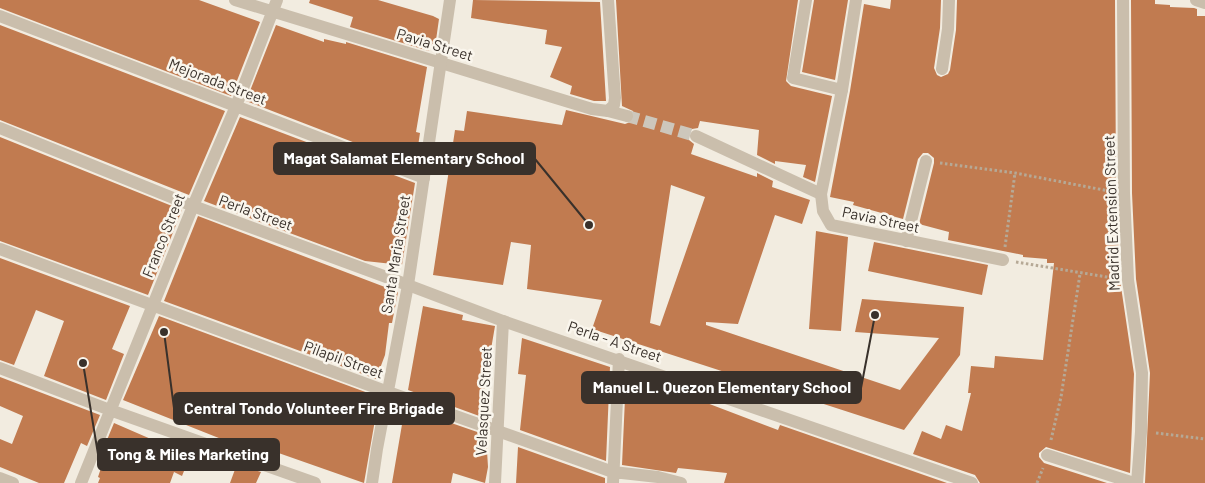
<svg xmlns="http://www.w3.org/2000/svg" width="1205" height="483" font-family="Barlow,sans-serif">
<style>
.building{fill:#c17b50;fill-rule:evenodd}
.lines{fill:none;stroke-linecap:round;stroke-linejoin:round}
.pedestrian-tunnel{stroke:#cdc7bc;stroke-width:12;stroke-dasharray:12 6;stroke-linecap:butt}
.path{stroke:#b6a996;stroke-width:3;stroke-dasharray:2.5 2.5;stroke-linecap:butt}
.pedestrian{stroke:#cabeac;stroke-width:12}
.minor{stroke:#cabeac;stroke-width:12}
.tertiary{stroke:#cabeac;stroke-width:12}
.labels{text-anchor:middle;dominant-baseline:central;stroke-width:5;stroke-linejoin:round;paint-order:stroke}
.street-label{font-size:15px;fill:#39312b;stroke:#faf6ed}
.leader{fill:none;stroke:#39312b;stroke-width:2}
.callout-dot{fill:#39312b;stroke:#faf6ed;stroke-width:2}
.callout{fill:#39312b;stroke:#39312b;stroke-width:2}
.callout-label{font-size:16px;text-anchor:middle;font-weight:bold;fill:#fff}
</style>
<rect width="100%" height="100%" fill="#f2ece0"/>
<path class="building" d="M0,0H199L260,22L231,96L0,8Z
M310,0H378L433,16L439,19L435,47L430,46L429,51L350,27L353,17L309,3Z
M473,0L600,2L606,101H594L570,94L572,86L550,77L562,47L545,44L547,30L471,18Z
M616,0H798L786,81L791,86L832,96L815,182L803,177L806,165L775,161V164L757,155L759,130L700,121L698,128L692,129L688,133L689,140L694,144L691,154L757,177V173L773,181L772,187L810,200L802,224L775,215L738,324L706,322V325L900,390L939,338L855,332L862,299L964,307L960,355L904,430L592,329L602,300L527,289L531,245L511,242L503,285L433,275L455,130L464,131L467,111L562,125L566,110L625,124L633,121L635,118L633,111L622,106ZM671,185L705,197L660,326L650,323Z
M814,0H848L835,80L802,72Z
M891,0H941L940,28L934,68L937,75L941,77L948,74L950,70L956,30L957,0H1115L1116,193L1120,280L1134,374L1130,473L1046,447L1039,453V457L1044,463L1107,483H980L975,475L913,454L922,431L941,439L946,425L962,431L971,393H968L971,366L994,368L995,356L1043,360L1054,263H1047V259L1023,257V255L948,240L949,232L919,224L934,163V158L928,153H923L918,159L903,219L853,205L854,202L830,197L850,91L864,4L890,9Z
M1131,0H1155V4L1170,5V7L1194,8L1197,9V16H1205V483H1145L1150,373L1136,279L1132,193Z
M0,25L225,111L189,195L0,120Z
M276,25L324,42V39L346,44V42L427,67L416,132L420,133L415,166L246,101Z
M240,117L415,183L402,265L365,261L204,201Z
M0,137L182,210L148,295L0,241Z
M198,216L398,292L392,323H389L385,355L376,379L164,301Z
M816,231L848,237L841,331L809,329Z
M874,242L988,265L982,295L868,271Z
M0,258L130,306L112,349L124,354L106,400L44,376L64,321L36,310L14,365L0,360Z
M423,306L463,315L462,320L495,326L483,396L485,397L482,417L408,390Z
M159,316L379,397L364,483L270,450L267,457L123,400Z
M522,338L610,367L606,461L520,430L526,375L518,374Z
M626,376L644,378L699,397V400L778,430L780,425L947,483H724L727,473L678,468L676,473L622,465Z
M0,377L100,415L87,446L81,443L64,483H39L0,467V439L12,444L23,416L0,406Z
M405,407L486,435L488,467L485,483L453,473L451,483H392Z
M114,423L190,456L182,476L174,472L170,483H98L100,478L98,477L106,453L102,452Z
M518,447L605,478V483H516Z
M237,464L261,472L256,483H230Z"/>
<g class="lines">
<path class="pedestrian-tunnel" d="M627,116L696,136"/>
<path class="path" d="M940,163L1015,173L1109,191
M1005,247L1015,173
M1016,262L1113,278
M1156,433L1205,439
M1051,440L1061,397L1080,274
M1037,483L1043,468"/>
<path class="pedestrian" d="M806,0L793,78L842,90
M1123,0L1124,193L1128,280L1142,373L1141,432L1137,483
M942,69L948,29L949,0
M608,111L627,116
M696,136L821,194
M1047,455L1134,483"/>
<path class="minor" d="M235,0L592,109L608,111L614,105L615,98L608,0
M856,0L842,90L821,194L823,211L831,225L1003,260
M1196,0L1205,3
M0,16L424,178
M0,128L193,206L408,285L377,449L372,483
M906,241L926,161
M0,249L388,392L613,472L658,477L681,483
M503,321L972,483
M0,368L110,410L315,483
M0,478L13,483
M81,483L193,206L236,106L277,0
M613,483L619,359"/>
<path class="tertiary" d="M450,0L408,285L503,321L495,483"/>
</g>
<g class="labels">
<g class="street-label">
<text transform="translate(435 44) rotate(17)">Pavia Street</text>
<text transform="translate(218 81) rotate(21)">Mejorada Street</text>
<text transform="translate(256 212) rotate(20)">Perla Street</text>
<text transform="translate(1111 213) rotate(-92)">Madrid Extension Street</text>
<text transform="translate(881 219) rotate(12)">Pavia Street</text>
<text transform="translate(163 235) rotate(-68)">Franco Street</text>
<text transform="translate(395 254) rotate(-81)">Santa Maria Street</text>
<text transform="translate(615 341) rotate(19)">Perla - A Street</text>
<text transform="translate(344 359) rotate(20)">Pilapil Street</text>
<text transform="translate(483 401) rotate(-87)">Velasquez Street</text>
</g>
</g>
<path class="leader" d="M589 225L535 159M875 315L861 388M164 332L174 408M83 363L98 454"/>
<g class="callout-dot">
<circle cx="589" cy="225" r="5"/>
<circle cx="875" cy="315" r="5"/>
<circle cx="164" cy="332" r="5"/>
<circle cx="83" cy="363" r="5"/>
</g>
<g class="callout">
<rect x="274" y="143" width="261" height="31" rx="5"/>
<rect x="582" y="372" width="279" height="31" rx="5"/>
<rect x="174" y="393" width="280" height="31" rx="5"/>
<rect x="98" y="439" width="181" height="31" rx="5"/>
</g>
<g class="callout-label">
<text x="404" y="164">Magat Salamat Elementary School</text>
<text x="722" y="393">Manuel L. Quezon Elementary School</text>
<text x="314" y="414">Central Tondo Volunteer Fire Brigade</text>
<text x="188" y="460">Tong &amp; Miles Marketing</text>
</g>
</svg>
